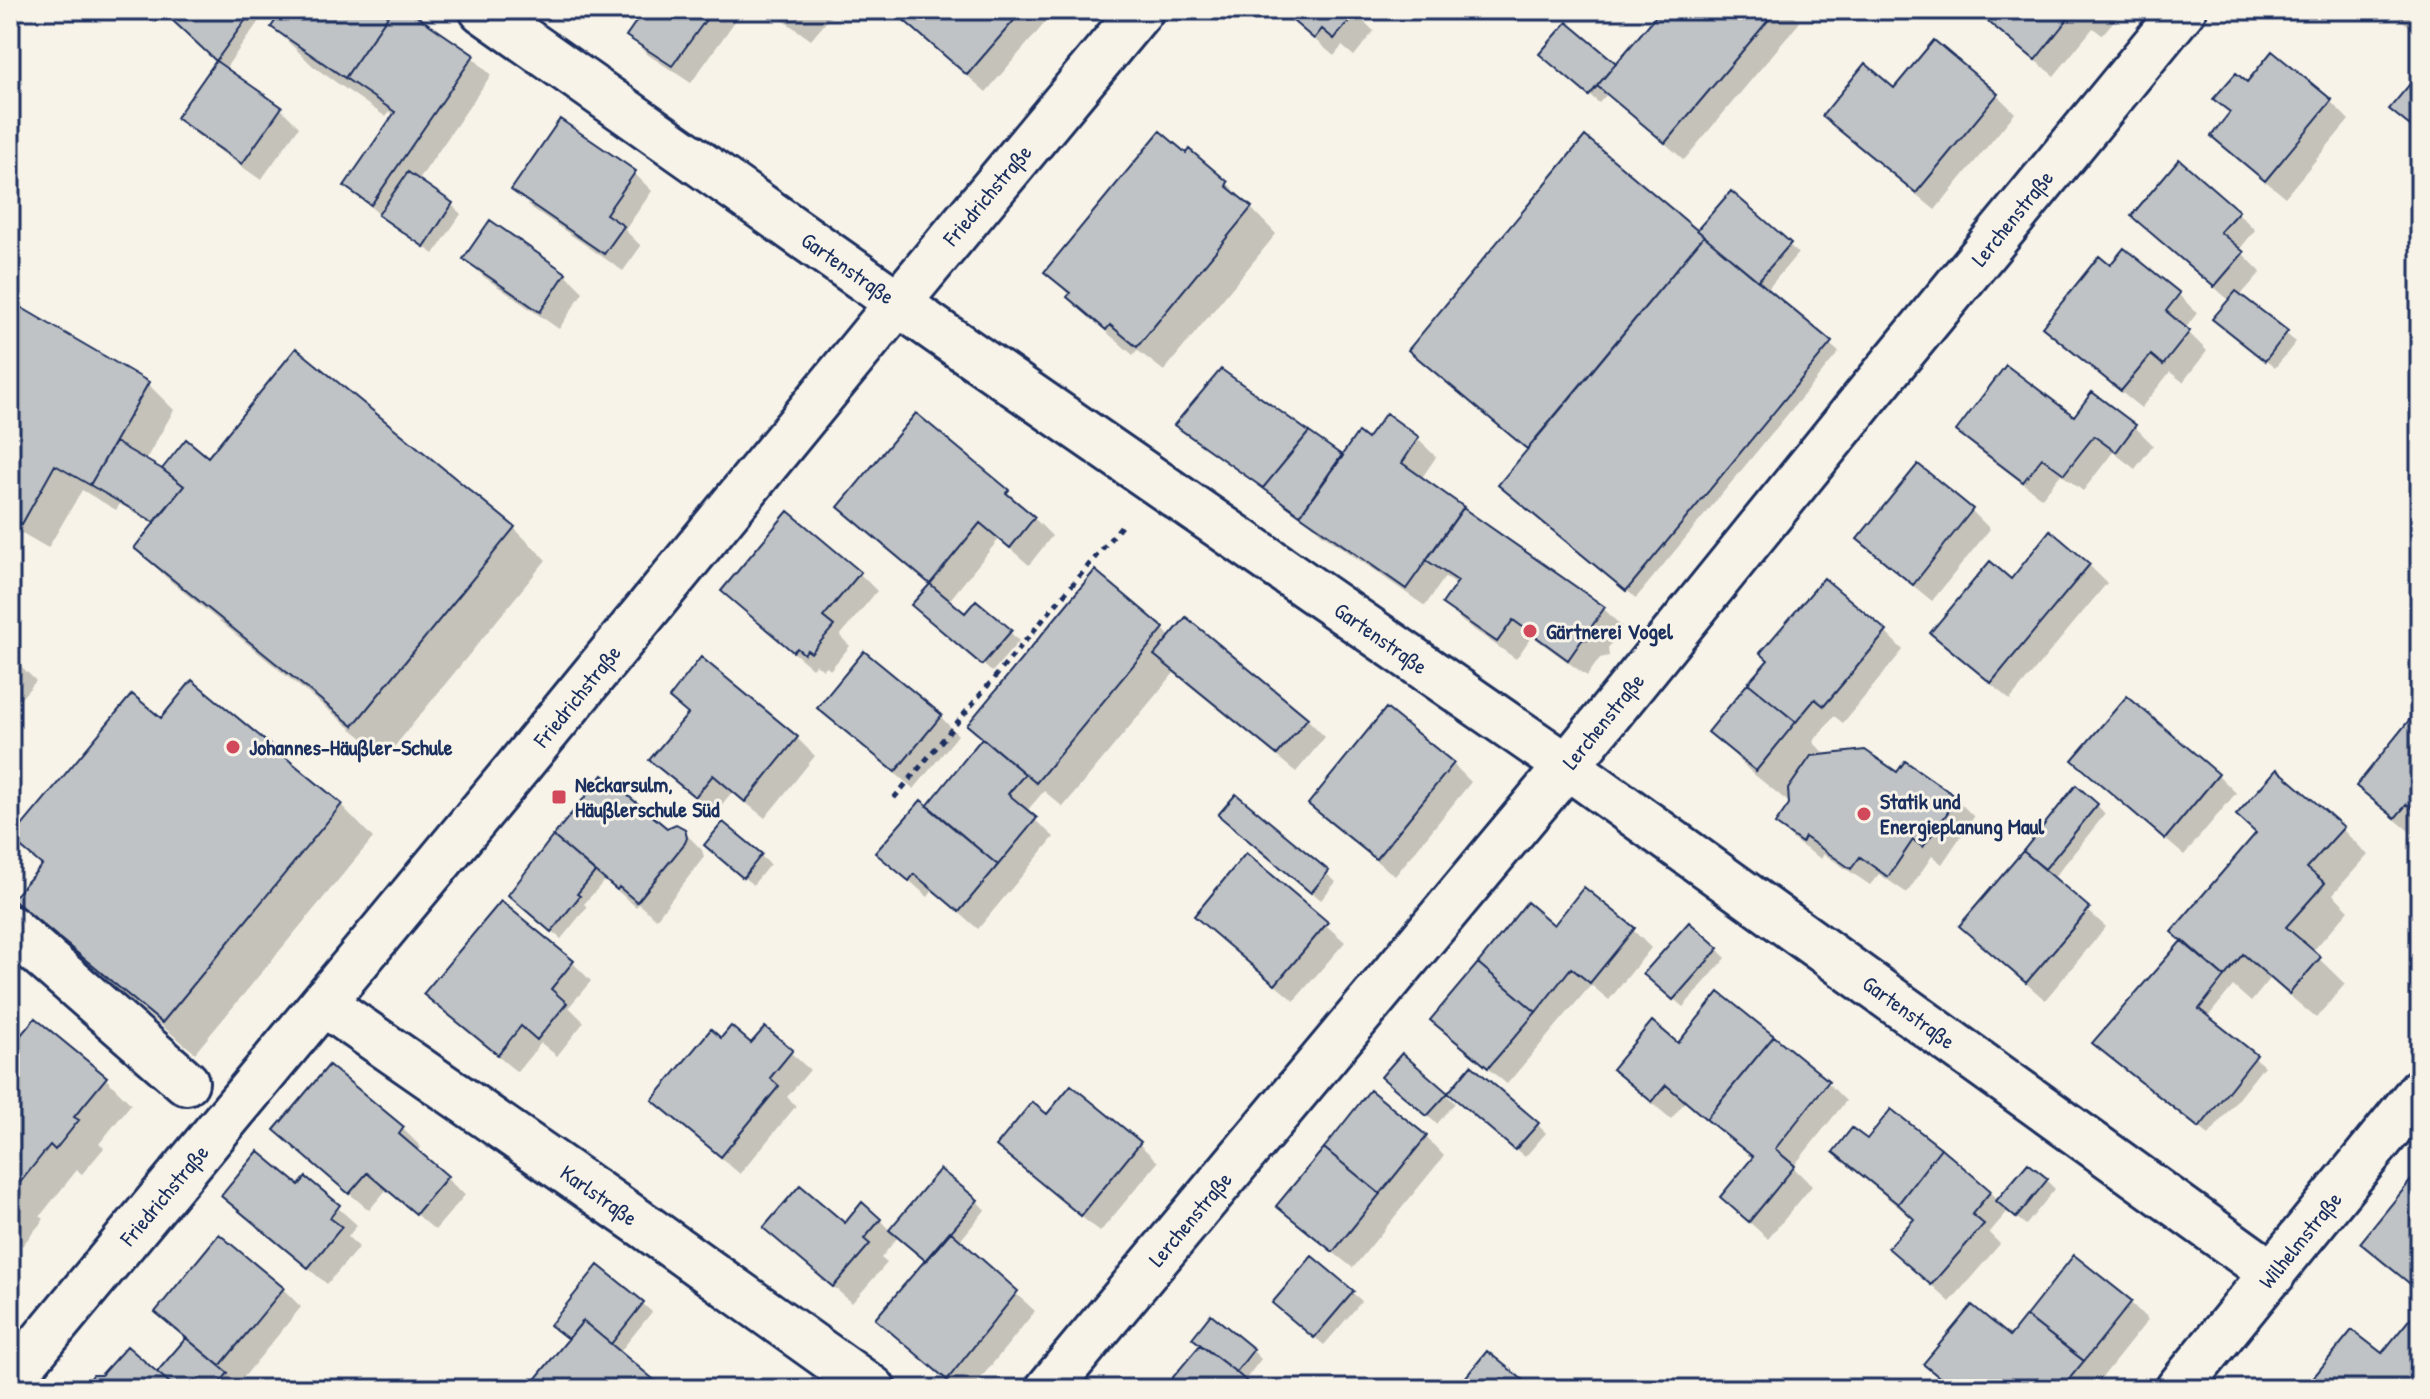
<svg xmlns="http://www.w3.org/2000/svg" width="2430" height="1399" font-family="'Patrick Hand',sans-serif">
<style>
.shadow{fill:#0003}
.building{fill:#c0c3c5;stroke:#1b2f5e;stroke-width:2}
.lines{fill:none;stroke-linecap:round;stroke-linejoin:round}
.minor-casing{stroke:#1b2f5e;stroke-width:50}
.major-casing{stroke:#1b2f5e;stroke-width:50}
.path{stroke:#1b2f5e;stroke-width:5;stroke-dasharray:6 6;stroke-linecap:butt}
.minor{stroke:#f7f3e8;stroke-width:44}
.major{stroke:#f7f3e8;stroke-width:44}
.poi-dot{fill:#d1495b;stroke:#f7f3e8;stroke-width:3}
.labels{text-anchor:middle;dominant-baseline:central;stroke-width:6;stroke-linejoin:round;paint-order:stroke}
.street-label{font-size:22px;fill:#1b2f5e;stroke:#f7f3e8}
.poi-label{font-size:22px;font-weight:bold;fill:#1b2f5e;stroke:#f7f3e8;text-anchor:start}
</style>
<rect width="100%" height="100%" fill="#f7f3e8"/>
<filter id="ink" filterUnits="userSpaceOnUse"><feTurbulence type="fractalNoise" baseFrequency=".0125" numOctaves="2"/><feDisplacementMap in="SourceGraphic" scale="16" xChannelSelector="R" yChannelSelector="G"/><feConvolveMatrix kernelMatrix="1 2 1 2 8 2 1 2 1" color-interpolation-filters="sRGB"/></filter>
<g filter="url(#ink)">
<path class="shadow" d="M180,10H262L256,18L259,21L225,69L281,109L299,127L261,180L197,135L179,117L218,61L174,19Z
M285,10H404L472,57L491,75L418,181L452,205L461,214L434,254L389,223L347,186L395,116L389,112L386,117L314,67L273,27Z
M585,10H610L602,21Z
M646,10H743L691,83L647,54L629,36Z
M769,10H836L811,40Z
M892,10H1056L986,92Z
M1280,10H1370L1362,20L1374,31L1354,56L1342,46L1334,56Z
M1664,10H1788L1800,22L1684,160L1608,93L1599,103L1551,62L1567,25L1616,66Z
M1973,10H2123L2102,35L2093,28L2054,76Z
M2389,10H2420V23L2414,30Z
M1934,43L1997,95L2015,113L1935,210L1843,134L1825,116L1895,91Z
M2247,85L2331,102L2349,120L2285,197L2232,154L2214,136L2231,114L2216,99Z
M10,169L19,182L10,194Z
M634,173L652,191L625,230L641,246L623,271L532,208L514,190Z
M1227,183L1276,234L1164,371L1137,350L1133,355L1096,323L1047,272Z
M1731,194L1798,253L1766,291L1839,352L1636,598L1509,494L1529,450L1420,359L1697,233Z
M2237,212L2255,230L2239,250L2261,272L2240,296L2296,342L2275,368L2224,328L2230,301L2133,216Z
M2124,250L2179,295L2197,313L2185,329L2207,351L2183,382L2170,372L2141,408L2063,345L2045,327L2110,268Z
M466,259L565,274L583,292L559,329L484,277Z
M10,303L148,384L174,410L145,461L169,475L208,459L514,528L546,560L386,757L169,580L136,548L155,525L120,504L116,510L82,490L48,548L10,526Z
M2093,395L2135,427L2153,445L2135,469L2113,452L2083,491L2061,474L2042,498L1977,449L1958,431L2074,419Z
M916,416L1008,492L1052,536L1029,565L999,539L948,602L965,616L1010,632L1019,641L992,672L922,614L931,586L858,525L840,507Z
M1386,416L1418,439L1436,457L1421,479L1604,609L1622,627L1608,648L1609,656L1600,658L1587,676L1532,636L1516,659L1463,622L1445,603L1457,585L1445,577L1425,606L1321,533L1311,524L1186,433L1177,425L1343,458L1368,442Z
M1918,467L1972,511L1990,529L1932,601L1878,557L1859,539Z
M2089,565L2107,583L2010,700L1951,651L1933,633L2011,582Z
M859,573L877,591L840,636L850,646L830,670L826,666L823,670L816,664L812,668L742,609L723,591Z
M1163,629L1171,638L1307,719L1325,737L1296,772L1174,673L1063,807L1044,791L1026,812L1054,837L978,929L933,890L928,897L878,853L928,808L984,739Z
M1885,632L1903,650L1843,723L1834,716L1813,742L1827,756L1897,775L1956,799L1974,817L1942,864L1932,856L1907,893L1879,874L1870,885L1824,854L1821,859L1796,842L1777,824L1791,804L1751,772L1711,731Z
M10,655L36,681L10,711Z
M671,698L797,738L815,756L765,818L732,792L714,814L670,778L652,760L689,715Z
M820,708L940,716L958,735L914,789L838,726Z
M161,721L341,805L373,838L195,1053L47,932L15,899L42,867L14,839Z
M2420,730V828L2414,835L2376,804L2358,786Z
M2075,760L2218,775L2236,793L2184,855L2093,778Z
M1453,764L1471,782L1395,876L1328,822L1310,804Z
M1236,796L1336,882L1321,900L1229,823Z
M2097,805L2105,814L2053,879L2106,927L2045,1000L1962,926L2025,852Z
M724,824L770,864L753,885L715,854Z
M2342,829L2368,855L2333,894L2349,910L2312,952L2345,984L2316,1018L2270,979L2251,1002L2233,986L2207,1018L2264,1066L2209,1135L2103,1051Z
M683,831L702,850L704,857L656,919L639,904L636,907L605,880L584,904L587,907L561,939L519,904L562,842Z
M1247,856L1345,942L1294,1001L1214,934L1196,916Z
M501,904L573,963L591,981L569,1007L584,1022L557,1056L541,1043L517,1072L444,1012L426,994Z
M1554,928L1633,930L1651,948L1609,1000L1591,985L1507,1084L1450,1038L1432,1020Z
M1717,949L1726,958L1683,1007L1655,983Z
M1720,994L1828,1083L1846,1101L1793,1167L1812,1186L1768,1239L1722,1197L1754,1159L1685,1102L1671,1119L1633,1087L1615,1069L1678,1046Z
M765,1030L810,1070L787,1097L796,1106L740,1174L673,1118L655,1100L722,1040L751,1046Z
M10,1051L105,1078L131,1104L99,1144L104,1148L82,1174L77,1170L40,1216L44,1219L22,1246L18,1241L10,1251Z
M330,1068L403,1129L421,1147L417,1152L465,1195L435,1230L387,1189L369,1210L295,1148L277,1130Z
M1393,1086L1446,1094L1455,1103L1437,1124Z
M1371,1093L1426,1137L1444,1156L1353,1268L1297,1224L1279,1206Z
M1459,1101L1537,1124L1546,1133L1525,1157Z
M1867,1142L1990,1192L1998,1201L2046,1180L2055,1189L2026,1225L2008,1211L1989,1233L2000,1244L1950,1302L1891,1248L1915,1221L1854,1170L1836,1152Z
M1139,1144L1158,1162L1100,1232L1017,1164L999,1146Z
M2420,1172V1293L2380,1261L2362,1243Z
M306,1179L357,1225L348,1237L359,1247L327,1284L242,1214L223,1196L299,1188Z
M977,1201L985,1210L959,1242L1035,1311L972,1389H958L878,1319L929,1261L897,1235V1238L881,1258L887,1263L852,1303L766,1228L846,1226L880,1220L890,1231Z
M219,1236L283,1289L301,1307L239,1383L237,1381L231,1389H86L157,1374L187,1340L157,1312Z
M1312,1259L1362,1301L1324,1345L1284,1312Z
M2130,1302L2148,1320L2093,1389H1953L1926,1363Z
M643,1304L652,1312L619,1353L662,1389H530L570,1340L553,1325Z
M2420,1326V1389H2307L2382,1356Z
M1202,1345L1252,1350L1261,1359L1245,1380L1235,1372L1250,1389H1165Z"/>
<path class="building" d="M177,10H251L252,11L216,61L171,19Z
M283,10H392L345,78L271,27Z
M392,10H408L474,55L371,205L344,186L395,112L345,78Z
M644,10H713L672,66L626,36Z
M892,10H1023L967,75Z
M1280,10H1355L1357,12L1334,39L1322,29L1314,39Z
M1661,10H1777L1665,143L1597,86Z
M1974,10H2075L2035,60Z
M1567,22L1616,63L1589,96L1539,54Z
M1934,40L1998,94L1916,193L1822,116L1865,63L1894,88Z
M2272,51L2332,100L2265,181L2211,136L2230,112L2213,99L2236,73L2247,82Z
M216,61L282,107L242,164L176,118Z
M2420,72V134L2389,109Z
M560,119L636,171L606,214L624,226L604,254L511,190Z
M1160,131L1186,153L1189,149L1228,182L1226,186L1252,207L1137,347L1110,325L1106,330L1067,297L1070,293L1044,272Z
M1585,136L1704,236L1527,449L1408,350Z
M2179,159L2239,211L2220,232L2244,252L2214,287L2131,216Z
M408,172L453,203L424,247L378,215Z
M1731,191L1791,243L1758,281L1697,230Z
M490,220L566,273L540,312L463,259Z
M1704,236L1832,342L1626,591L1498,485Z
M2124,248L2180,293L2166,311L2190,331L2163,365L2151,355L2121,391L2042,327L2099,256L2110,265Z
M2236,291L2288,331L2265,361L2212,319Z
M10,301L149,382L90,485L55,465L22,524L10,517Z
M296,348L515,527L353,726L134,548L184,486L162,469L186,439L208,457Z
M2006,365L2074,416L2092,392L2136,425L2116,452L2094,436L2064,474L2042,458L2023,482L1956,431Z
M1221,369L1309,432L1263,488L1174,425Z
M916,413L1009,490L1006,493L1035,517L1010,548L980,523L930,584L838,507Z
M1386,413L1419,437L1402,463L1464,507L1406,589L1300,515L1358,432L1367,439Z
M1309,432L1343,456L1300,515L1263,488Z
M115,442L162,469L184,486L154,522L90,485Z
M1918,464L1973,509L1913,585L1857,539Z
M1463,508L1605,607L1590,629L1592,638L1582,640L1568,660L1513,620L1497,642L1442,604L1458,581L1426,560Z
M788,511L861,572L823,617L834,626L811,653L807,650L804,654L797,648L793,652L721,591Z
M2050,530L2090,564L1991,683L1930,633L1990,561L2011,579Z
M1095,570L1164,628L1036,783L967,725Z
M1824,578L1887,631L1824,706L1815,699L1796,722L1748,683L1768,660L1760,653Z
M930,584L965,613L976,600L1012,630L982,665L911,605Z
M1186,617L1308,718L1277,755L1154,655Z
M864,651L942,715L895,772L817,708Z
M701,657L798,737L745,802L713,775L695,797L649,760L688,714L669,698Z
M192,680L342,804L162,1023L12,899L42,865L11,839L132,694L161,718Z
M1748,683L1796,722L1756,771L1708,732Z
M2127,696L2219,774L2165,839L2072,760Z
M1386,708L1454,763L1376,859L1308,804Z
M2410,719L2420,728V814L2407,804L2395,818L2356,786Z
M982,738L1025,774L1008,794L1037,818L998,865L927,806Z
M1865,750L1897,772L1905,761L1958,798L1923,847L1913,840L1888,877L1860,857L1851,869L1805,837L1802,843L1775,824L1789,804L1788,789L1811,756Z
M2277,769L2344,827L2307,868L2325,883L2286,927L2321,957L2289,994L2243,954L2224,977L2171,932L2256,833L2236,815Z
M603,775L667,828L676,824L685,829L687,838L685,843L637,902L619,887L617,890L553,836Z
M2076,785L2098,804L2045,869L2023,851Z
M1236,794L1329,871L1311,893L1218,815Z
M921,800L998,865L959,912L914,874L909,881L875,853Z
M723,822L762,854L743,878L704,845Z
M553,836L595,872L577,894L580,896L551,932L508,895Z
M2023,851L2090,908L2026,983L1959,926Z
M1246,853L1328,922L1275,985L1194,916Z
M1584,887L1635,928L1590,983L1571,968L1536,1012L1478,963L1527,902L1554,925Z
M501,901L574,961L551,989L567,1003L537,1040L521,1026L498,1055L423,994Z
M1689,922L1719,948L1673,1000L1643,974Z
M2182,940L2224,977L2199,1009L2257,1055L2199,1128L2092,1043Z
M1478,963L1536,1012L1488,1068L1430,1020Z
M1719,992L1774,1036L1706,1119L1666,1085L1652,1102L1612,1069L1652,1021L1678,1043Z
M35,1018L107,1077L74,1117L79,1120L55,1150L50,1145L15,1189L19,1192L10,1203V1048Z
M731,1026L751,1043L765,1027L793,1050L770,1078L779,1086L721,1157L652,1100L711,1029L721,1038Z
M1774,1036L1829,1081L1775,1149L1795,1166L1749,1222L1720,1197L1753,1157L1706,1119Z
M1402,1053L1448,1093L1427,1116L1381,1077Z
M329,1065L404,1127L399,1134L448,1176L416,1214L367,1173L349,1194L274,1130Z
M1471,1065L1539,1123L1515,1150L1448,1093Z
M1071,1085L1141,1142L1081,1216L996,1146L1032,1102L1047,1114Z
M1370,1090L1427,1136L1380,1194L1324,1148Z
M1891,1109L1941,1148L1898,1204L1833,1152L1852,1128L1867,1139Z
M1324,1148L1380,1194L1333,1252L1276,1206Z
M1941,1148L1991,1191L1972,1214L1984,1224L1931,1285L1888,1248L1914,1219L1898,1204Z
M258,1151L299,1185L306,1177L340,1205L330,1218L342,1227L308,1268L221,1196Z
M2028,1163L2048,1179L2016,1218L1996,1201Z
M940,1169L978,1200L926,1261L889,1230Z
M2420,1169V1292L2360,1243Z
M800,1185L845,1223L862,1202L881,1219L864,1239L870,1244L833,1287L763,1228Z
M950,1231L1018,1291L947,1380L875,1319Z
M219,1234L284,1288L220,1366L155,1312Z
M2074,1255L2132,1301L2084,1361L2026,1316Z
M1312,1256L1354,1291L1314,1338L1272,1303Z
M598,1265L644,1302L611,1344L583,1321L568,1339L550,1325Z
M1972,1305L2010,1336L2026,1316L2084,1361L2061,1389H1954L1923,1364Z
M1211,1314L1254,1349L1236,1372L1192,1338Z
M2412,1316L2420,1323V1388L2411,1380L2404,1389H2304L2352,1330L2382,1353Z
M583,1321L611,1344L665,1389H527Z
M186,1338L228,1373L215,1389H177L157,1372Z
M1200,1345L1236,1372L1255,1389H1163Z
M127,1346L157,1372L177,1389H83L93,1375H101Z
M1487,1351L1534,1389H1456Z"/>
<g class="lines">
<g class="minor-casing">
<path id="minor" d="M482,10L939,332L1567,766L2273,1274
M10,928L186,1082
M323,1003L646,1227L873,1389
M1048,1389L1567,766L1864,399L2183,10
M2178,1389L2420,1091"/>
</g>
<g class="major-casing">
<path id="major" d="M10,1380L519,766L898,303L1141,10"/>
</g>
<path class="path" d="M894,798L1123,524"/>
<use href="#minor" class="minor"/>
<use href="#major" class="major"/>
</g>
</g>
<g class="poi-dot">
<circle cx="1530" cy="631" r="8"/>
<circle cx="233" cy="747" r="8"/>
<rect x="551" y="789" width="16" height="16" rx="4"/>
<circle cx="1864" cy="814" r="8"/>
</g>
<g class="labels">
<g class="street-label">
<text transform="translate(987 195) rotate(-50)">Friedrichstraße</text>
<text transform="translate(2012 218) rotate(-51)">Lerchenstraße</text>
<text transform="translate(848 268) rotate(35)">Gartenstraße</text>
<text transform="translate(1381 638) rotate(35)">Gartenstraße</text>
<text transform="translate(577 696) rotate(-51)">Friedrichstraße</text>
<text transform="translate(1603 721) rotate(-51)">Lerchenstraße</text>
<text transform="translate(1909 1012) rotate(36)">Gartenstraße</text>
<text transform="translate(164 1195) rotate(-50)">Friedrichstraße</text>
<text transform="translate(599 1195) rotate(35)">Karlstraße</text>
<text transform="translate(1190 1219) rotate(-50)">Lerchenstraße</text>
<text transform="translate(2300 1240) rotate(-51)">Wilhelmstraße</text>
</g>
<g class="poi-label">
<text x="1546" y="631">Gärtnerei Vogel</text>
<text x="249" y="747">Johannes-Häußler-Schule</text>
<text x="575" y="784">Neckarsulm,<tspan x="575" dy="25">Häußlerschule Süd</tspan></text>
<text x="1880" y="801">Statik und<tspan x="1880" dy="25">Energieplanung Maul</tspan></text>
</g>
</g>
<rect width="2430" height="1399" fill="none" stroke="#f7f3e8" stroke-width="40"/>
<rect x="20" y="20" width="2390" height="1359" fill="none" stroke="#1b2f5e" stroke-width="3" filter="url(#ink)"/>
</svg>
